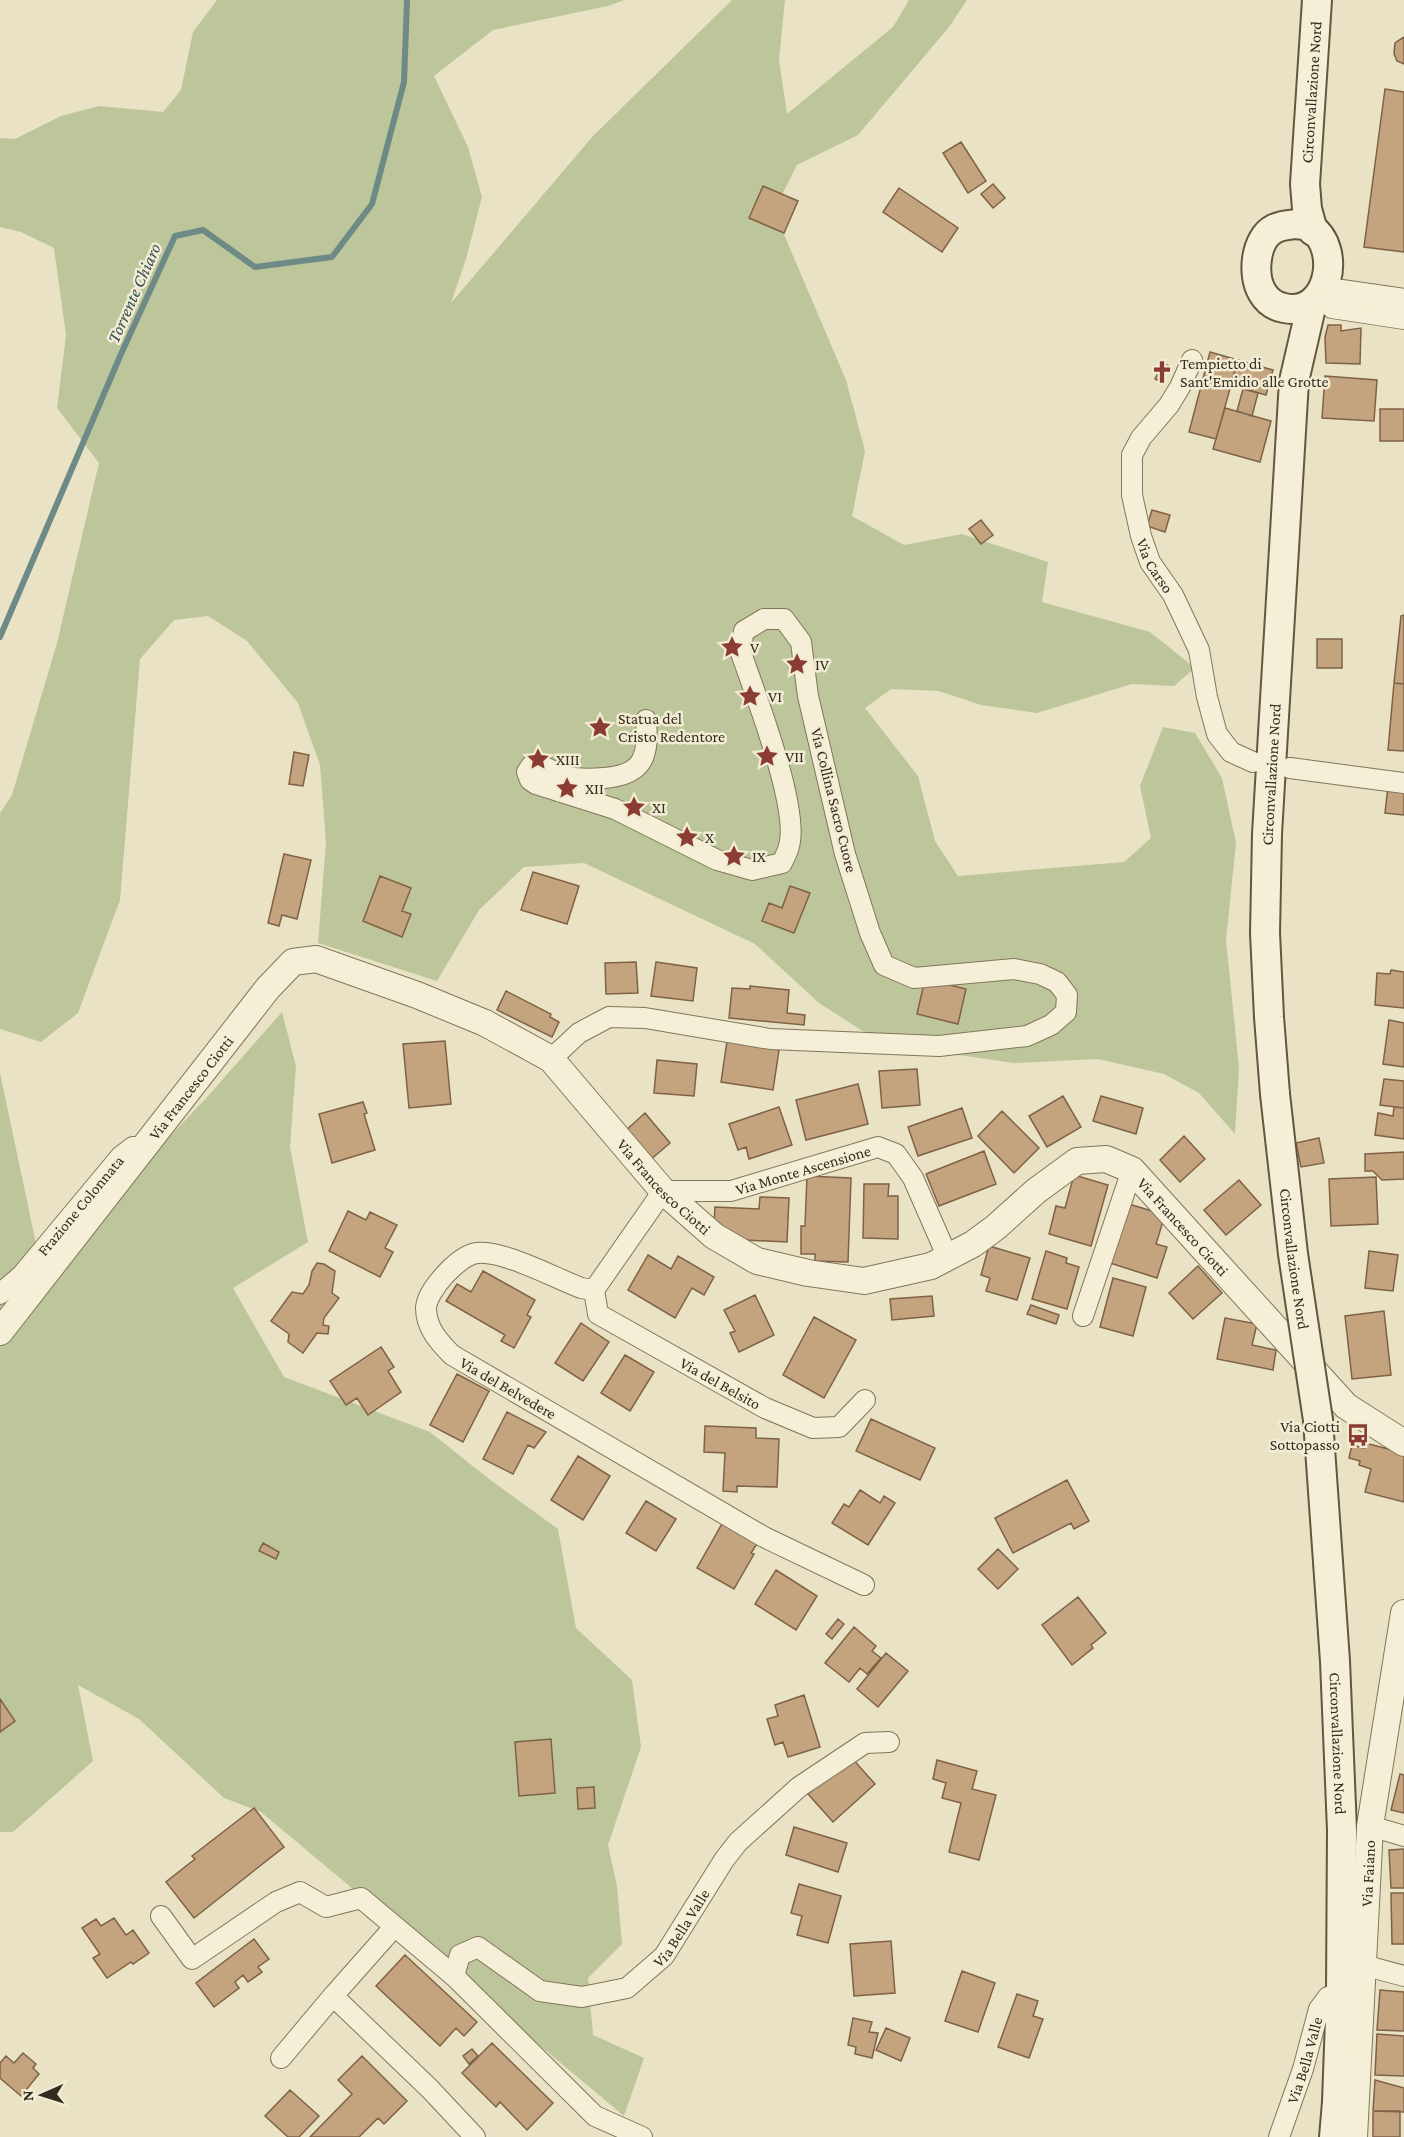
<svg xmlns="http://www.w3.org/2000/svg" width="1404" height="2137" font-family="'Crimson Pro',serif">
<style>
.green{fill:#bdc69a}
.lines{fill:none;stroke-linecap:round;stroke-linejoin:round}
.stream{stroke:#6e8a86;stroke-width:6}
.building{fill:#c4a37f;stroke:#7f6245;stroke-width:1.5}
.minor-casing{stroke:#82755d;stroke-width:22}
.tertiary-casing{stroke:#82755d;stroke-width:28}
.secondary-casing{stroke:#645640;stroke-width:32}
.minor{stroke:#f5efd7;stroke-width:20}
.tertiary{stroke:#f5efd7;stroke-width:26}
.secondary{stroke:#f5efd7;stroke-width:28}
.secondary-bridge-casing{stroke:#645640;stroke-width:32;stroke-linecap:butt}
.secondary-bridge{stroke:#f5efd7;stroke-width:28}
.labels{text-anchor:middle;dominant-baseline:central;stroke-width:5;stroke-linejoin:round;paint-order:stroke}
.street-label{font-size:16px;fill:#342c1f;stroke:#f2ecd4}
.poi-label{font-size:16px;fill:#342c1f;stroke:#f2ecd4;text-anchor:start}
.water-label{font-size:18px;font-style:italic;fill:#305152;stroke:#f2ecd4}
</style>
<rect width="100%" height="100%" fill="#e9e2c5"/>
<path class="green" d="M217,0H624L608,6L493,30L434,76L468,147L482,197L466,259L451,303L593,136L732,0H785L779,60L787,114L893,27L909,0H967L949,27L858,135L797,165L774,211L846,380L865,451L852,516L904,545L962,534L1048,562L1042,602L1150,632L1195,668L1174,686L1132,684L1037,713L981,705L939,691L891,689L865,708L918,776L935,841L958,876L1124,862L1151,838L1140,786L1163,727L1195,733L1222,778L1236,843L1226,940L1239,1068L1235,1134L1199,1093L1164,1074L1098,1059L1014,1063L883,1044L819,1003L755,944L584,863L524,867L479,910L437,981L318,943L326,842L320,765L298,703L247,641L208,616L174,620L140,659L120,900L78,1013L41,1042L0,1029V813L12,795L57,643L99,463L57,408L66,335L54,248L21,232L0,227V138L15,139L61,116L99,106L163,112L181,90L193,32Z
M282,1012L296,1066L290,1147L308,1242L233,1288L284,1377L430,1432L489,1479L558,1529L576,1628L632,1680L641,1747L608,1845L617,1886L622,1944L588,1978L593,2035L644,2058L624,2116L261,1812L224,1798L139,1719L78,1685L93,1761L13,1832H0V1073L42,1272L209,1095Z"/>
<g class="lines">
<path class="stream" d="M0,637L121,354L175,236L203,230L255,267L332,257L372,204L404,82L407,0"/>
</g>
<path class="building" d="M1404,37V64L1397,61L1394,54L1395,43Z
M1385,89L1404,92V252L1364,247Z
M961,142L986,181L968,193L943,153Z
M993,184L1005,198L993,208L981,194Z
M763,186L798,201L784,233L749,218Z
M899,188L958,228L942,252L883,212Z
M1328,325H1341V331L1361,328L1360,364L1326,363L1325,337Z
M1210,352L1238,360L1216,439L1189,432Z
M1238,360L1273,370L1266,395L1231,385Z
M1163,363L1169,366L1161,382L1155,379Z
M1325,376L1377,380L1374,421L1322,418Z
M1243,389L1258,393L1252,416L1237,411Z
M1225,408L1271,421L1260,462L1213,449Z
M1380,409H1404V441H1380Z
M1152,510L1170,515L1165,532L1147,526Z
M981,520L993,535L981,544L969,529Z
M1404,615V684L1394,683L1401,616Z
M1317,639H1342V668H1317Z
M1394,683L1404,684V751L1388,750Z
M294,752L309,755L303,786L289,784Z
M1388,786L1404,788V815L1385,813Z
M284,854L311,860L297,919L282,915L279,926L268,923Z
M533,872L579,886L567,924L521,910Z
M380,876L411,888L402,911L411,914L402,937L363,921Z
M790,886L810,893L794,933L762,921L769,903L782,908Z
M636,962L638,993L606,994L605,963Z
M656,962L697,968L693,1001L651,996Z
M1391,970L1404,972V1008L1375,1005L1377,973L1390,974Z
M925,979L966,989L958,1024L917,1014Z
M750,986L789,990L787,1013L805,1015L804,1025L729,1018L732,988L750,989Z
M506,991L551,1014L550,1017L559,1022L552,1037L497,1010Z
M1389,1020L1404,1023V1067L1383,1064Z
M445,1041L451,1104L409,1108L403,1044Z
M727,1041L779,1050L773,1090L721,1082Z
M657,1060L697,1064L694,1096L654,1093Z
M917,1069L920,1105L882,1108L879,1071Z
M1384,1079L1404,1081V1108L1380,1105Z
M858,1084L868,1124L806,1140L796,1100Z
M1063,1096L1081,1127L1047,1147L1029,1116Z
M1101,1096L1143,1108L1136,1134L1093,1121Z
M363,1102L367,1113L364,1114L375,1150L332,1163L319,1114Z
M779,1107L792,1145L749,1159L746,1147L738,1150L729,1124Z
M1394,1107L1404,1108V1139L1375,1135L1378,1113L1393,1116Z
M962,1108L972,1138L918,1156L908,1127Z
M1002,1111L1039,1148L1014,1173L978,1136Z
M645,1113L670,1143L649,1161L624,1132Z
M1184,1136L1205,1159L1180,1182L1160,1160Z
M1319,1138L1324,1163L1301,1167L1296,1143Z
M984,1151L996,1184L939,1206L926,1174Z
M1404,1152V1179L1382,1180L1373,1171H1365V1154Z
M1074,1175L1108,1185L1091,1246L1049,1234L1056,1206L1065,1208Z
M807,1176L851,1178L848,1262L815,1261V1254H801V1226H805Z
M1376,1177L1378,1224L1331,1226L1329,1179Z
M1239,1180L1261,1205L1226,1235L1204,1210Z
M864,1184H889L888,1196H898V1239L863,1238Z
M760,1197L789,1198L787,1242L746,1240L714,1223L715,1207L759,1209Z
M1129,1204L1165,1215L1156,1244L1167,1247L1157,1278L1110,1263Z
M348,1211L366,1220L370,1212L397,1225L385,1248L393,1252L380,1277L329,1251Z
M989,1246L1030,1258L1017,1300L986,1291L990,1278L981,1275Z
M1046,1251L1067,1258L1066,1263L1079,1267L1067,1309L1032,1299Z
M1369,1251L1398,1255L1393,1291L1365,1288Z
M648,1255L671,1269L678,1256L714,1277L704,1295L692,1288L675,1318L628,1290Z
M317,1263L324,1264L335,1271L332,1293L339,1298L324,1318L323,1325L329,1326L328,1334L317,1333L303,1353L288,1342L289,1334L271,1321L292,1292L303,1294L309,1285L312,1271Z
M1198,1266L1222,1293L1193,1319L1169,1293Z
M483,1271L535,1300L527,1315L531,1317L514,1348L501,1341L505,1335L446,1301L457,1284L471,1292Z
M1113,1278L1146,1287L1133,1336L1100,1327Z
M755,1295L774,1335L739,1352L730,1333L735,1331L724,1310Z
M932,1296L934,1316L892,1320L890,1299Z
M1031,1305L1059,1315L1056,1324L1027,1314Z
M1384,1311L1391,1375L1352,1379L1345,1316Z
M814,1317L856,1340L824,1398L783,1375Z
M1225,1318L1257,1324L1252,1345L1276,1350L1273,1370L1217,1359Z
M581,1323L609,1342L583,1381L555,1363Z
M381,1347L394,1367L388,1371L401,1392L368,1415L357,1398L346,1405L330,1381Z
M625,1355L654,1372L630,1411L601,1393Z
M457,1374L489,1391L463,1442L430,1425Z
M507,1412L546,1432L534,1448L528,1445L513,1474L483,1459Z
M871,1419L935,1448L920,1480L856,1451Z
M705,1426L756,1428V1438L779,1439L777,1487L737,1486V1492L723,1491L725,1453L704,1452Z
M1365,1443L1404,1453V1502L1365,1492L1371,1469L1359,1465L1360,1461L1349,1458L1352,1445L1364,1448Z
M578,1456L610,1476L583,1520L551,1500Z
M1067,1480L1089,1521L1074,1529L1071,1523L1013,1553L995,1518Z
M860,1490L880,1503L884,1496L895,1503L868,1545L832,1523L844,1504L849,1507Z
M646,1501L676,1519L656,1551L626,1533Z
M723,1522L758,1542L751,1553L754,1554L734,1589L697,1568Z
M263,1543L279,1552L276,1559L259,1551Z
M998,1549L1018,1569L998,1589L978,1569Z
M776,1570L817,1596L796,1630L755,1604Z
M1078,1597L1106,1633L1091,1645L1093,1648L1072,1665L1042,1625Z
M838,1619L844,1624L832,1639L826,1634Z
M854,1627L876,1646L872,1651L881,1658L867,1674L860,1668L849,1682L825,1663Z
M886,1653L908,1671L878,1707L857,1689Z
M804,1695L820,1747L788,1757L783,1742L775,1745L767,1719L778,1716L775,1705Z
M0,1699L15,1721L0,1732Z
M551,1739L555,1793L519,1796L515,1742Z
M850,1756L875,1784L833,1822L808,1794Z
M937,1760L977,1771L972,1789L996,1795L979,1860L949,1852L961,1803L942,1798L946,1783L933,1779Z
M1400,1774L1404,1775V1813L1391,1810Z
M594,1787L595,1808L578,1809L577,1788Z
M254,1808L284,1847L194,1918L166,1882L195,1859L192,1856Z
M794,1827L847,1843L838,1872L786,1855Z
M1404,1849V1888H1391L1389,1850Z
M799,1884L841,1896L828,1943L797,1935L802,1916L791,1913Z
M1391,1893H1404V1944H1392Z
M114,1918L126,1935L133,1930L149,1953L133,1964L131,1962L107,1978L93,1958L100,1954L82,1928L96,1919L101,1926Z
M254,1939L269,1959L258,1967L262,1972L248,1982L243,1975L235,1982L239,1988L214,2007L196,1983Z
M891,1941L895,1993L854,1996L850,1944Z
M405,1955L477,2022L464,2036L456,2028L440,2046L376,1986Z
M962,1971L995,1983L978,2032L945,2021Z
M1380,1990L1404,1992V2031L1377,2030Z
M1017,1994L1038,2001L1033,2016L1043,2019L1029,2058L998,2047Z
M853,2018L872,2022L869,2032L878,2033L872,2058L855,2054L856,2047L848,2045Z
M886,2028L910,2038L901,2061L876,2050Z
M1377,2034L1404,2036V2076L1375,2075Z
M492,2043L553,2103L527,2130L500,2102L496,2107L462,2073Z
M472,2049L478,2056L469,2064L463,2056Z
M23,2053L36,2064L33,2068L39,2074L21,2096L0,2078V2063L6,2056L14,2063Z
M362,2056L407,2101L384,2124L378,2118L359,2137H310L352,2094L338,2080Z
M1375,2080L1404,2088V2112L1373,2111Z
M290,2090L319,2116L299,2137H288L265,2116Z
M1373,2111H1400V2137H1373Z"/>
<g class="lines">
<g class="minor-casing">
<g id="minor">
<path d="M1332,308L1404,319"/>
<path id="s1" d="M1192,360L1180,387L1169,405L1141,438L1132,455V495L1141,536L1150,562L1173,595L1199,650L1207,697L1217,734L1231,752L1253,762"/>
<path d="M1290,768L1404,783"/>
<path d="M551,1059L579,1033L609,1017L645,1018L770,1039L939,1046L1027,1036L1051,1025L1066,1012L1067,995L1057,982L1040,974L1014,969L914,978L884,965L870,933L845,854L808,696L801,642L784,619H764L744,631L740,650C754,691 800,808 789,846C788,852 784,858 782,863L752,870L717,860L615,809L536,784L530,780L527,772L531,766C546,764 553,773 566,776C578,780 592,779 604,778C644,775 649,756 646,720"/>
<path id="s2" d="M594,1290L598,1314L765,1408L813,1428L839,1427L865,1400"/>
<path id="s3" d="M0,1294L22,1275L121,1156L133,1147"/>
<path d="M1083,1316L1132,1170"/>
<path id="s4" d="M864,1585L764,1537L452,1355C439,1342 426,1328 426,1308C427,1290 459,1255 477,1253C503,1250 555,1278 581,1288L594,1290L663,1191H731L878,1147L896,1154L913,1178L948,1258"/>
<path d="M1370,1826L1404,1836"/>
<path d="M161,1916L192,1959L276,1902L300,1892L326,1907L361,1898L454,1976"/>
<path d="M1363,1965L1404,1976"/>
<path d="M333,1996L430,2089L475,2137"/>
<path d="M281,2058L333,1996L394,1927"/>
<path id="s5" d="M642,2137L595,2116L454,1976L460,1955L478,1947L540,1991L582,1997L627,1988L664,1956L724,1860L738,1842L799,1787L865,1743L889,1742"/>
<path id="s6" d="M1279,2137L1303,2069L1319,2009L1328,1997L1341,1992"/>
</g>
</g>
<g class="tertiary-casing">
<g id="tertiary">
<path d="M1322,292H1336L1404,302"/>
<path id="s7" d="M0,1332L268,988L293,962L316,959L417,995L485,1023L551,1059L663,1191L714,1236L757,1261L808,1273L864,1281L931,1266L973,1244L996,1227L1036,1191L1077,1161L1106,1159L1132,1170L1346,1406L1404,1443"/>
<path id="s8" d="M1354,2137L1370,1826L1404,1613"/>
</g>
</g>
<g class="secondary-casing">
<g id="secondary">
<path d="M1296,224C1301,225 1306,225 1310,227C1343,248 1329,318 1284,308C1274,306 1267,301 1262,292C1252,275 1255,239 1274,229C1281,225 1289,225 1296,224Z"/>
<path id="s9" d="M1313,231L1307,209L1305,184L1317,0"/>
<path id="s10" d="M1275,1094L1269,1017L1265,933L1267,834L1294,381L1312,303"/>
<path id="s11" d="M1318,1420L1335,1661L1342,1830L1341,1992L1337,2102L1334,2137"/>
</g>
</g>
<use href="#minor" class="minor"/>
<use href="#tertiary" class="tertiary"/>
<use href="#secondary" class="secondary"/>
<g class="secondary-bridge-casing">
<g id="secondary-bridge">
<path id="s12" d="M1275,1094L1293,1254L1318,1420"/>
</g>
</g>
<use href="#secondary-bridge" class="secondary-bridge"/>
</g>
<defs>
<g id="church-bare" transform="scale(1.8)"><path d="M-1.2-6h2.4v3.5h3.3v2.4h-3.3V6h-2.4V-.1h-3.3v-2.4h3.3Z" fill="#8b3c33" stroke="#f2ecd4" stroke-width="2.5" paint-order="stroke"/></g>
<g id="sight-bare" transform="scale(1.8)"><path d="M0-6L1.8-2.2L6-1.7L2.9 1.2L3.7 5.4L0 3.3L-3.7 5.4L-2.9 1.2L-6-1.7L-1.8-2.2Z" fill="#8b3c33" stroke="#f2ecd4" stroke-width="2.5" paint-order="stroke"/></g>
<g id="bus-bare" transform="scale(1.8)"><path d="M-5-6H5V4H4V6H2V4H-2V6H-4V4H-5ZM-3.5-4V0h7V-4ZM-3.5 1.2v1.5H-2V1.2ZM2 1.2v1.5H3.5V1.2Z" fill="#8b3c33" stroke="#f2ecd4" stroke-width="2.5" paint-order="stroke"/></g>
</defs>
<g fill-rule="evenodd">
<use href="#church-bare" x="1162" y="372"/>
<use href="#sight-bare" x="732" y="647"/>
<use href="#sight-bare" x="797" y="664"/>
<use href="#sight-bare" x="750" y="696"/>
<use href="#sight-bare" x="600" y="727"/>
<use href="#sight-bare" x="767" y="756"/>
<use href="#sight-bare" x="538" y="759"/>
<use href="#sight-bare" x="567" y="788"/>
<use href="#sight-bare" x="634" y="807"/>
<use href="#sight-bare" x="687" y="837"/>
<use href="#sight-bare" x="734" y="856"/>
<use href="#bus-bare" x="1358" y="1435"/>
</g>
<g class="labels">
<g class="street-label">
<text stroke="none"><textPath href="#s9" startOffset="140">Circonvallazione Nord</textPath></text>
<text stroke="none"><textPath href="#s1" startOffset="228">Via Carso</textPath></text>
<text stroke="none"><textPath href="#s10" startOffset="320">Circonvallazione Nord</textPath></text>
<text transform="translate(834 800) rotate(76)">Via Collina Sacro Cuore</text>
<text stroke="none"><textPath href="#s7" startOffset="310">Via Francesco Ciotti</textPath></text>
<text stroke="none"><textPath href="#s4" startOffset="993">Via Monte Ascensione</textPath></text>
<text stroke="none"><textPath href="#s7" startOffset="922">Via Francesco Ciotti</textPath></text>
<text stroke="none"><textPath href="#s3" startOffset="120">Frazione Colonnata</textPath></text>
<text stroke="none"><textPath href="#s7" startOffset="1534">Via Francesco Ciotti</textPath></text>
<text stroke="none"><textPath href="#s12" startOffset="166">Circonvallazione Nord</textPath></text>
<text stroke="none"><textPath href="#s2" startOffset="165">Via del Belsito</textPath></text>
<text transform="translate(508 1388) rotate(30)">Via del Belvedere</text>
<text stroke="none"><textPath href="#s11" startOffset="324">Circonvallazione Nord</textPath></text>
<text stroke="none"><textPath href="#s8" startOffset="264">Via Faiano</textPath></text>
<text stroke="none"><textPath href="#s5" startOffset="538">Via Bella Valle</textPath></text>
<text stroke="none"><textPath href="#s6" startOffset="81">Via Bella Valle</textPath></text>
</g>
<g class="poi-label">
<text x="1180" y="363">Tempietto di<tspan x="1180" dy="18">Sant'Emidio alle Grotte</tspan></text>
<text x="750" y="647">V</text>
<text x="815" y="664">IV</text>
<text x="768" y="696">VI</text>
<text x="618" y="718">Statua del<tspan x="618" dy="18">Cristo Redentore</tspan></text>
<text x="785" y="756">VII</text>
<text x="556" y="759">XIII</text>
<text x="585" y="788">XII</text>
<text x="652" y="807">XI</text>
<text x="705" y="837">X</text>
<text x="752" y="856">IX</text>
<text x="1340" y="1426" text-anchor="end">Via Ciotti<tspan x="1340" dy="18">Sottopasso</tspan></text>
</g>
<g class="water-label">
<text transform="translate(134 293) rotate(-66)">Torrente Chiaro</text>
</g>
</g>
<g transform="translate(42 2095) rotate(267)" stroke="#f2ecd4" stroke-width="4.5" paint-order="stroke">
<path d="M0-4.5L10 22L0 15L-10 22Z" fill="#342c1f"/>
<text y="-9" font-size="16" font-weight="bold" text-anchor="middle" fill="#342c1f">N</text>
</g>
</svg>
